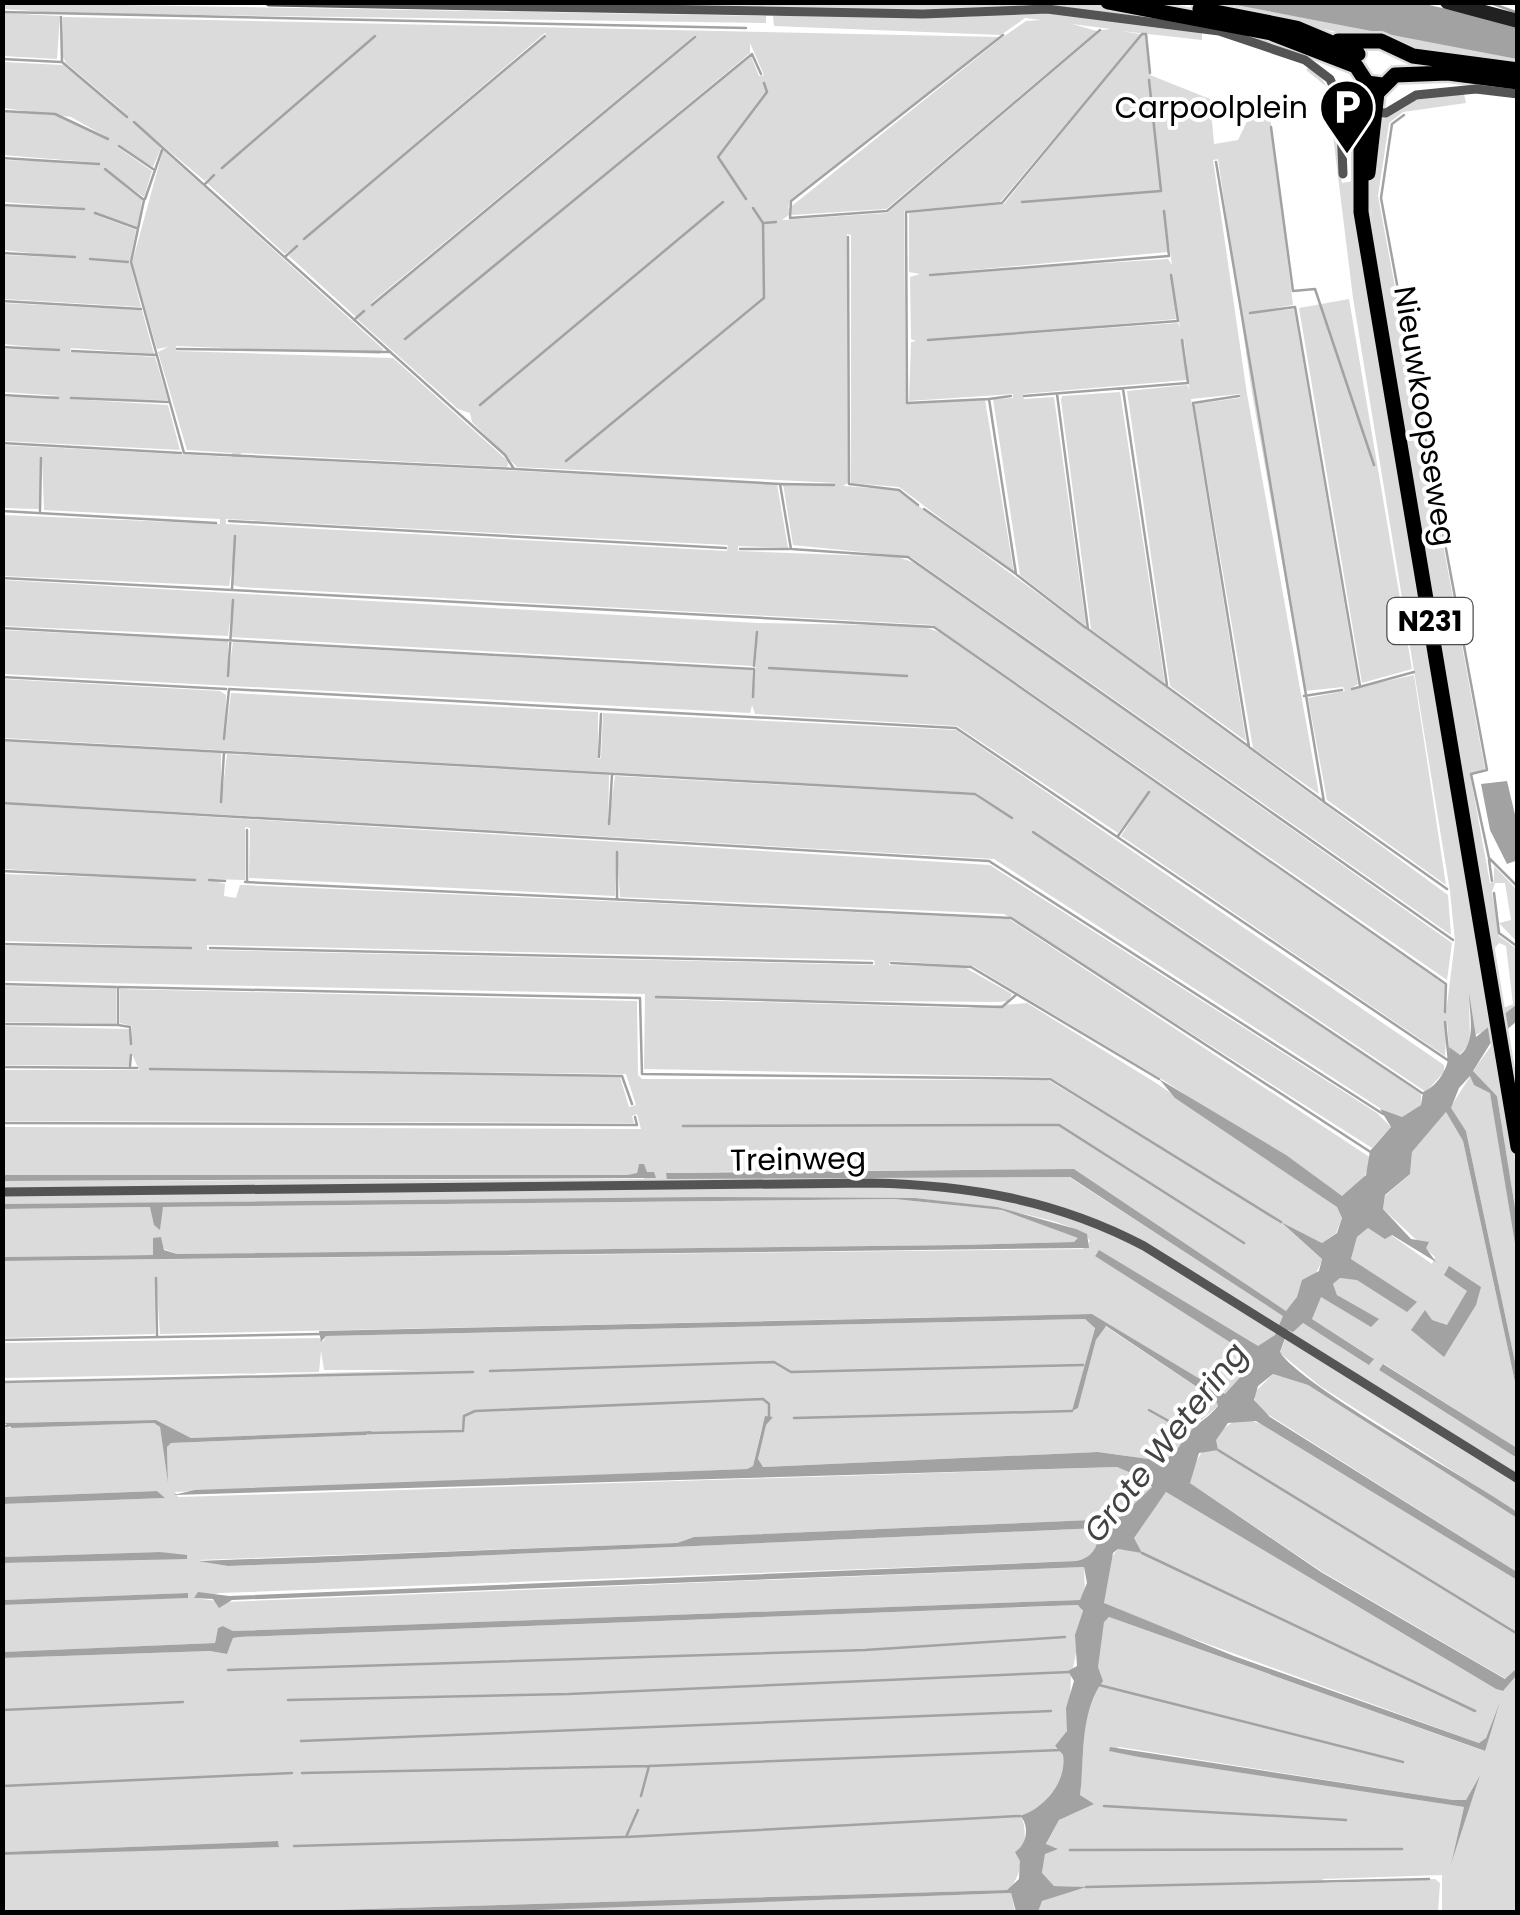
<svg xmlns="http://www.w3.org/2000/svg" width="1520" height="1915" font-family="Poppins,sans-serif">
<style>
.green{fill:#dbdbdb;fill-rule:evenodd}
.water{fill:#a2a2a2}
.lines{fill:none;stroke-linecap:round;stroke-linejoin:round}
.stream{stroke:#a2a2a2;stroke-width:2.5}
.primary-casing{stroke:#dbdbdb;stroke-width:20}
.street{stroke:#545454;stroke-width:9}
.secondary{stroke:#212121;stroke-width:14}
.primary{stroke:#000;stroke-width:15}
.labels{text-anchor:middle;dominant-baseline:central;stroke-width:8;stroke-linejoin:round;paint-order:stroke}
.shield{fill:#fff;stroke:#4c4c4c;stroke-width:2.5}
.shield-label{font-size:28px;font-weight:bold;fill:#000}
.poi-label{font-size:30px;fill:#000;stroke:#fff;text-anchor:end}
.street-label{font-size:30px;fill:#000;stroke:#fff}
.water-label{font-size:32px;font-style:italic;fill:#434343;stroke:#fff}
</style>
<rect width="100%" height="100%" fill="#fff"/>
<path class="green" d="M1083,2L1188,22L1025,5L977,10L823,9L480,3Z
M2,3L766,16V23L60,13L3,9Z
M1190,3C1293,2 1415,39 1517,59V65L1414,51L1296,22Z
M1037,11L1202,32V40L1121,31L1145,35L1150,75L1210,99L1214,144L1238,140L1249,117L1270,116L1293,305L1247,313L1294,309L1358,684L1350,689L1414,675L1446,885L1327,800L1308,698L1345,691L1343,687L1305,691L1252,393L1218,159L1213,160L1247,394L1319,794L1253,748L1194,404L1240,398V394L1191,399L1246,741L1170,686L1127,391L1187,385L1189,389L1184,338L1186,380L1023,394L1024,399L1054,397L1086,626L1020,575L993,399L1013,398V394L909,401L911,342L916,341L911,339L910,277L920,274L909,272V213L1004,204L1129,49L1000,202L904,211L906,403L985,400L1014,573L899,487L851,483V235L847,234L848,483L843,486L897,490L1448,895L1451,935L911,557L793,545L783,484L837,483L517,467L472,422L470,413L458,409L357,319L365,311L356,317L289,256L298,244L285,254L207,183L215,173L205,181L144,130L161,148L153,167L116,146L152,171L144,197L104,169L142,200L138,228L93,214L136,230L130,261L88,260L130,263L141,307L3,299V255L77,258L3,250L2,206L86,208L3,202V160L101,163L3,155V112L56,115L110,139L71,117L3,108V62L63,65L129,116L66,63L62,55L63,17L999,37L790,200L788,209L1003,37L1026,21L1041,20L1025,18L1001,35L774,26L773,16L966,17ZM1072,24L1111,29L1102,30L887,213L782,220L789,215V210L792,215L886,209L1097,31ZM545,33L547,36L303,240V239ZM694,36L696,38L371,304V303ZM750,43L764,75L759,76L751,56L404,340L750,53ZM1164,210L1172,265L1168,259L929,274L1168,252ZM1171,273L1180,328L1178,323L927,341L1176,319Z
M3,13L60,16L57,59L3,56Z
M1310,66C1343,93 1336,142 1342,183L1353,181V154L1358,210L1494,1027L1473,1036L1469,994L1470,1044L1459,1055L1449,1047L1447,1021L1445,1056L1121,836L1150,790L1118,833L957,726L755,714L752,705L750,713L3,674L2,630L228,641V679L233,642L752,670L753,700L758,630L753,666L231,637L233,599L228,636L3,626V580L758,623L922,626L939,632L1445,985L1446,1013L1455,941L1450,891L1353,298L1327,87L1306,70Z
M1464,94L1466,103L1403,112L1389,123L1378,196L1485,769L1470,774L1490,883L1494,882V866L1517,890V942L1499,923L1511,920L1505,883H1495L1492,892L1499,936L1517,949V1004L1504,1016L1503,1008L1513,1004L1506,946L1499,943L1494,949L1488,920L1377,266L1369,189L1381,145L1379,119L1419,98Z
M163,150L383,349L380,354L176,346V351L393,358L509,462L507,467L241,453L240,457L777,484L788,548L738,546V551L898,557L918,564L1452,943L1447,980L933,625L240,587L233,585L235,549L229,586L3,576V515L220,524V519L44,510L42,456L39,509L3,508V445L232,457V453L187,450L158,352L168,347L157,349L132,263ZM226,519L727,545L728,546L727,551L226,524Z
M1349,299L1412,669L1362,683L1299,308Z
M3,303L142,310L154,354L71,348L70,352L155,357L168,400L69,399L168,405L180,450L3,441V397L61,396L3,392V349L62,350L3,344Z
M1120,392L1165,684L1091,629L1061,400L1062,396Z
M3,679L220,691L226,695L225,740L231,693L598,712V759L601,758L603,713L956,730L1444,1065V1072L1426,1092L1034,830L1421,1094V1105L1402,1117L1389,1114L994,859L3,802L2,741L221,753V804L227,754L609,775L608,826L615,776L974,795L1013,819L976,793L3,738Z
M3,804L990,865L1377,1113L1391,1127L1372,1148L1004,914L620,897L617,850L615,896L249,878L250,828L245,827V880L207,879L225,884L224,896L236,898L240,885H245L1009,919L1371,1158C1367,1174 1359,1191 1341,1196L1160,1078L973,966L890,961L889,965L964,967L1012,994L1008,1001L999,1002L653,999L967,1008L1027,1003L1156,1083L1337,1207L1342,1218L1336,1233L1322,1243L1281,1222L1322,1259C1318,1275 1298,1299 1286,1311L1074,1169L709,1172L667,1173V1178L1069,1177L1284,1316L1275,1335L1258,1347L1099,1251L1095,1255L1250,1355C1247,1372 1239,1384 1225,1394L1092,1314L160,1334L156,1275L155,1334L3,1338V1261L1083,1249L1090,1241C1076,1215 947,1202 915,1198L3,1204V1181L644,1179L647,1172L639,1164L637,1173L627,1175H3V1127L641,1129L637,1114L632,1116L634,1123L3,1121V1070H139L132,1054L129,1066L3,1065V1026L129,1029L132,1045V1026L120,1023V989L637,1001L638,1075L642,1079L1048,1080L1274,1217L1049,1077L644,1069L645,994L3,981V946L193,947L3,941V874L197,880L3,869ZM207,945L874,960L875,965L207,950ZM148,1068L626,1074L636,1105L629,1107L620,1077Z
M3,986L116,988V1024L3,1022Z
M1496,1039L1517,1174V1220L1497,1096L1473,1071Z
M1471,1075L1490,1092L1516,1232L1517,1371L1466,1131L1450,1108Z
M1446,1112L1463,1141L1517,1391V1448L1384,1364L1379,1370L1517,1458V1512L1320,1386L1280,1353L1289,1329L1303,1323L1370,1364L1373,1358L1312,1319L1315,1301L1321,1297L1370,1326L1377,1319L1337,1295L1333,1284L1340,1278L1357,1279L1407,1311L1416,1302L1351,1259L1357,1237L1368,1228L1391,1235L1432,1264L1435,1257L1383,1209L1385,1196L1410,1174L1412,1152Z
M894,1199L1002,1210L1079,1238L1075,1242L962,1245L177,1254L164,1249L161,1238L153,1255L3,1257L2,1209L150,1207L160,1230L162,1207Z
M1085,1319L1095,1327L1073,1410L1078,1408L1096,1340L1105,1326L1215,1399L1218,1406L1188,1432L1181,1450L1163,1461L1098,1452L762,1467L758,1459L763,1423L753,1466L747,1469L175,1492L178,1497L212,1496L1117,1467L1145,1479L1152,1487L1120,1517L1091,1520L694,1537L677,1543L198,1560L228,1566L315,1563L1098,1528C1100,1545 1093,1558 1076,1561L220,1593L194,1598L226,1602L1084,1567L1085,1596L1080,1600L233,1631L223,1626L218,1628L215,1643L3,1652L2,1605L187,1598L188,1593L3,1600V1563L187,1558L160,1552L3,1557V1504L164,1498L157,1491L3,1497V1428L154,1423L160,1427L168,1482L167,1446L171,1443L366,1435L369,1431L191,1438L156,1420L3,1423V1383L419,1370H324L321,1351L319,1372L3,1378V1343L319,1338L323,1342L326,1336Z
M1273,1374L1308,1385L1517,1518V1572L1256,1407L1254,1393Z
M1244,1418L1267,1426L1517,1580V1668L1506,1679L1321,1571L1190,1483C1189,1461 1222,1422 1244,1418Z
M1166,1492L1496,1689L1503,1691L1517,1675L1515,1912H1442V1875L1322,1879L1327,1883L1435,1879L1440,1883L1438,1912H1038L1042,1901L1078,1887L1054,1886L1042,1874L1045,1854L1056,1848L1046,1845L1059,1820L1093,1804L1080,1795L1085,1727L1104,1621L1109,1617L1484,1751L1500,1703L1486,1738L1479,1743L1109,1608L1104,1603L1108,1562L1118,1549L1141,1552L1133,1538ZM1119,1747L1453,1800H1466L1479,1776L1451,1863L1464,1807L1110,1751Z
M1079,1605L1083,1612C1079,1633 1077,1652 1072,1672C1067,1695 1078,1730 1055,1747L1063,1755C1067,1782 1045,1806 1021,1817C1030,1829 1022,1883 1007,1890L267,1912H3V1855L279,1846L278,1841L3,1852L2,1658L211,1651L227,1654L233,1638L239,1637Z
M1011,1893L1015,1912H455Z"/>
<path class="water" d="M1416,2L1517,25V59L1226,3Z
M1507,781L1517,823L1518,860L1507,864L1490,830L1481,784Z
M1469,993L1476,1037L1517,1004V1021L1490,1044L1473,1071L1497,1096L1517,1220V1255L1490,1093L1474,1085L1470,1076L1459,1088L1451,1108L1466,1131L1517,1371V1391L1463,1141L1446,1112L1412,1152L1410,1174L1385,1195L1383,1209L1411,1239L1429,1242L1426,1248L1436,1262L1392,1235L1385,1239L1368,1228L1357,1237L1351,1259L1417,1302L1407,1312L1357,1280L1340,1278L1333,1284L1337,1295L1379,1319L1371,1327L1321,1297L1312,1319L1374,1359L1369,1365L1303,1323L1293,1332L1288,1330L1280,1352C1298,1384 1475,1482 1517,1512V1518L1308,1385L1273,1374L1258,1386L1254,1400L1270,1417L1517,1572V1580L1256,1421L1228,1423L1216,1440L1218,1450L1199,1453L1190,1483L1321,1572L1505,1679L1517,1668V1675L1503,1691L1496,1689L1166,1492L1134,1538L1142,1553L1118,1549L1113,1553L1104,1603L1234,1656L1479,1743L1486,1738L1500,1702L1485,1751L1109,1617L1104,1622L1098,1667L1103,1681C1079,1713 1085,1758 1080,1795L1094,1804L1059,1820L1046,1844L1058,1849L1045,1854L1042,1873L1054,1886L1086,1887L1042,1901L1038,1912H1016L1011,1893L483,1912H267L1007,1890L1019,1879L1020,1861L1015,1852C1027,1845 1030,1825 1020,1816C1045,1808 1067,1781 1063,1755L1055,1746L1067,1731L1066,1708L1074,1681L1068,1671L1077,1666L1075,1635L1083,1611L1078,1605L239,1637L233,1638L227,1654L210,1651L3,1658L2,1652L215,1643L218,1628L223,1626L233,1631L1080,1600L1087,1583L1084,1567L232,1600L219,1608L213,1599L194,1598L198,1592L229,1596L1076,1561C1093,1558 1100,1545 1098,1528L315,1563L228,1566L198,1561L677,1543L694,1537L1091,1520L1120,1517L1152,1487L1145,1479L1117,1467L173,1495L195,1490L747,1469L753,1466L765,1416L773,1417L766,1425L758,1459L763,1467L1098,1452L1163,1461C1179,1452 1182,1440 1191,1430C1200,1422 1210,1416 1218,1406L1215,1399L1106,1326L1096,1340L1078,1408L1072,1411L1095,1328L1085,1319L326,1336L321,1342L319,1331L1092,1314L1225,1394L1246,1371L1250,1355L1095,1256L1099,1250L1258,1346L1275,1335L1283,1316L1070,1177L667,1179L666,1173L1074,1169L1286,1311L1297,1297L1302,1280L1319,1271L1322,1259L1281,1222L1322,1243L1337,1233L1342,1218L1337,1207L1175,1098L1159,1079L1286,1155L1342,1196L1366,1175L1370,1151L1391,1127L1380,1109L1402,1117L1421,1105L1423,1092C1439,1086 1451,1064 1449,1047L1460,1055C1477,1042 1469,1013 1469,993Z
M639,1164H644L647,1172H654L656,1178L2,1181L3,1175H627L637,1173Z
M706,1197L915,1198L997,1207L1076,1229L1087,1234L1089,1248L3,1261V1257L153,1255V1238L161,1237L164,1250L177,1254L962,1245L1074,1242L1078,1238L1002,1210L894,1199L163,1207L160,1230L154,1225L150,1207L2,1209L3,1204Z
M1449,1266L1481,1287L1476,1305L1444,1357L1411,1330L1425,1310L1432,1320L1447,1325L1467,1291L1444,1275Z
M1383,1364L1517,1448V1458L1379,1370Z
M156,1420L191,1438L372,1431L366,1435L171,1443L167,1447L168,1483L160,1427L154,1423L12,1428L4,1423Z
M157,1491L165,1498L3,1504V1497Z
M160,1552L187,1555V1559L3,1563V1557Z
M188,1593V1598L3,1605V1600Z
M1110,1747L1453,1800H1466L1480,1775L1451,1864L1464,1807L1139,1757L1109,1751Z
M278,1841L279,1847L3,1855V1852Z"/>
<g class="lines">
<path class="stream" d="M1488,2L1518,13
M2,12L746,28
M61,17L62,62L127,117
M1003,35L791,201L790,218L887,211L1100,30
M2,59L61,62
M2,111L55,114L108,139
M1404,115L1392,124L1381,198L1487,770L1471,774L1489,858L1518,887
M1271,127L1293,291L1315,289L1374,465
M119,146L153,169
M2,158L99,164
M1216,162L1324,802L1447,889
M222,168L375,36
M105,169L144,200L131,262L184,453L514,469L505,455L134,122
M205,184L214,175
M145,199L162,150
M746,199L718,157L767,92L764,83
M1022,202L1161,191L1149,80
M2,205L84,209
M95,213L136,228
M764,223L776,222
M848,237L849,484L899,490L918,505
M304,239L545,36
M2,253L75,257
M286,256L297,246
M90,259L128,262
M930,275L1169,256L1164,211
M2,301L141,309
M372,305L695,37
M1250,313L1295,307L1360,686
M354,320L364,311
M405,339L752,54L761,74
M928,340L1178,321L1171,275
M2,347L59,350
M177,349L389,352
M72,351L155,355
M1123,389L1167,685
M1057,394L1088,629L1248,746
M2,395L58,398
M1024,396L1188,383L1182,340
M1239,396L1193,403L1249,747L1323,801
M71,398L169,402
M989,399L907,403L906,212L1002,203L1142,34H1146L1150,73
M480,405L723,202
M2,443L181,453
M566,461L764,298L763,223L753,208
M515,469L780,484L791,549L908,557L1453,940
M781,484L834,485
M924,509L1016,574L989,399L1011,396
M2,511L216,523
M40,511L41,458
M229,521L726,548
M740,549H789
M1017,575L1086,628
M2,578L934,627L1446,984L1445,1012
M232,589L235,536
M2,628L754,669L753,697
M754,666L757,632
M769,668L907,676
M228,676L233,600
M2,677L226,689
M1352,689L1414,672
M1304,696L1342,690
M224,739L229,689L956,728L1449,1061
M2,740L224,752L221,802
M224,752L975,794L1012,818
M599,757L601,714
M2,803L989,861L1383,1114
M609,824L612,775
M1033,832L1422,1093
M1118,836L1149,792
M617,852V899
M1489,860L1492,881
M2,871L195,880
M209,880L225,881
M245,882L1011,918L1372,1153
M247,882V830
M1494,893L1499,933L1518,947
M2,944L191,948
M210,948L872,963
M891,963L971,967L1159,1079
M2,984L116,987
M656,997L1002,1007L1017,994
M1445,1022L1449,1061
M2,1024L117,1025
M131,1044L130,1027L118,1025V987L640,998L642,1074L1050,1079L1281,1222
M130,1066L131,1055
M2,1067L137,1068
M150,1069L622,1076L632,1104
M2,1123L637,1125L635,1117
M683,1126L1059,1125L1244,1243
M156,1278L157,1336
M2,1340L321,1334
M490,1371L774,1362L791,1372L1083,1365
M2,1382L473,1372
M1149,1410L1188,1432
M794,1418L1072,1411
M2,1426H8
M368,1433L463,1431L464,1416L475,1411L763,1399L769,1404V1418
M1218,1450L1516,1633
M1142,1553L1475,1711
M228,1670L865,1650L1065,1637
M1099,1685L1403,1762
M288,1700L569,1694L1070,1672
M2,1710L183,1702
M301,1741L1051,1711
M302,1773L649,1766
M2,1786L292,1773
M641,1796L649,1766L1061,1750
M1104,1806L1346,1820
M638,1810L626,1837L1020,1816
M294,1846L624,1837
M1070,1850L1402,1849
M1086,1887L1429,1879"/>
<g class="primary-casing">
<path id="primary" d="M1108,2L1271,33L1356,66L1367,83L1382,85
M1200,9L1296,28L1358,54
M1338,41H1381L1413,56L1518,70
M1361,87V212L1518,1147
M1368,173L1377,93L1395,75L1448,73L1518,82"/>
</g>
<path class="street" d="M269,2L923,14L1047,9L1219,31L1305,60L1330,79L1340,102L1343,174
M1341,110L1386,113L1416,95L1476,89L1518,94
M2,1192L871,1183C968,1185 1057,1200 1144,1246L1518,1479"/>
<path class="secondary" d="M1447,2L1518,21"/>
<use href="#primary" class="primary"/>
</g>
<defs>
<g id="parking-pin" transform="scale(2.875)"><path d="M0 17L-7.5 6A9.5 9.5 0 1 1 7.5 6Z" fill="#000" stroke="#fff"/><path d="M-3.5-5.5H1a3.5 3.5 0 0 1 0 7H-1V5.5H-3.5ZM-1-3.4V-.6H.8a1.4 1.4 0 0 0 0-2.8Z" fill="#fff"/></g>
</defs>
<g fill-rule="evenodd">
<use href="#parking-pin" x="1347" y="107"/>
</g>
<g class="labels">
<rect class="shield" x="1387.5" y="598" width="85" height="46" rx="8"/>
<g class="shield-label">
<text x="1430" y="621">N231</text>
</g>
<g class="poi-label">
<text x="1308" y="107">Carpoolplein</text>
</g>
<g class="street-label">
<text transform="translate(1425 416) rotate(81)">Nieuwkoopseweg</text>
<text transform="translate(798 1159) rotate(-1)">Treinweg</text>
</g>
<g class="water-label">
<text transform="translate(1165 1442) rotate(-52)">Grote Wetering</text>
</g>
</g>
<rect width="1520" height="1915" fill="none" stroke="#000000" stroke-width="10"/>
</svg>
